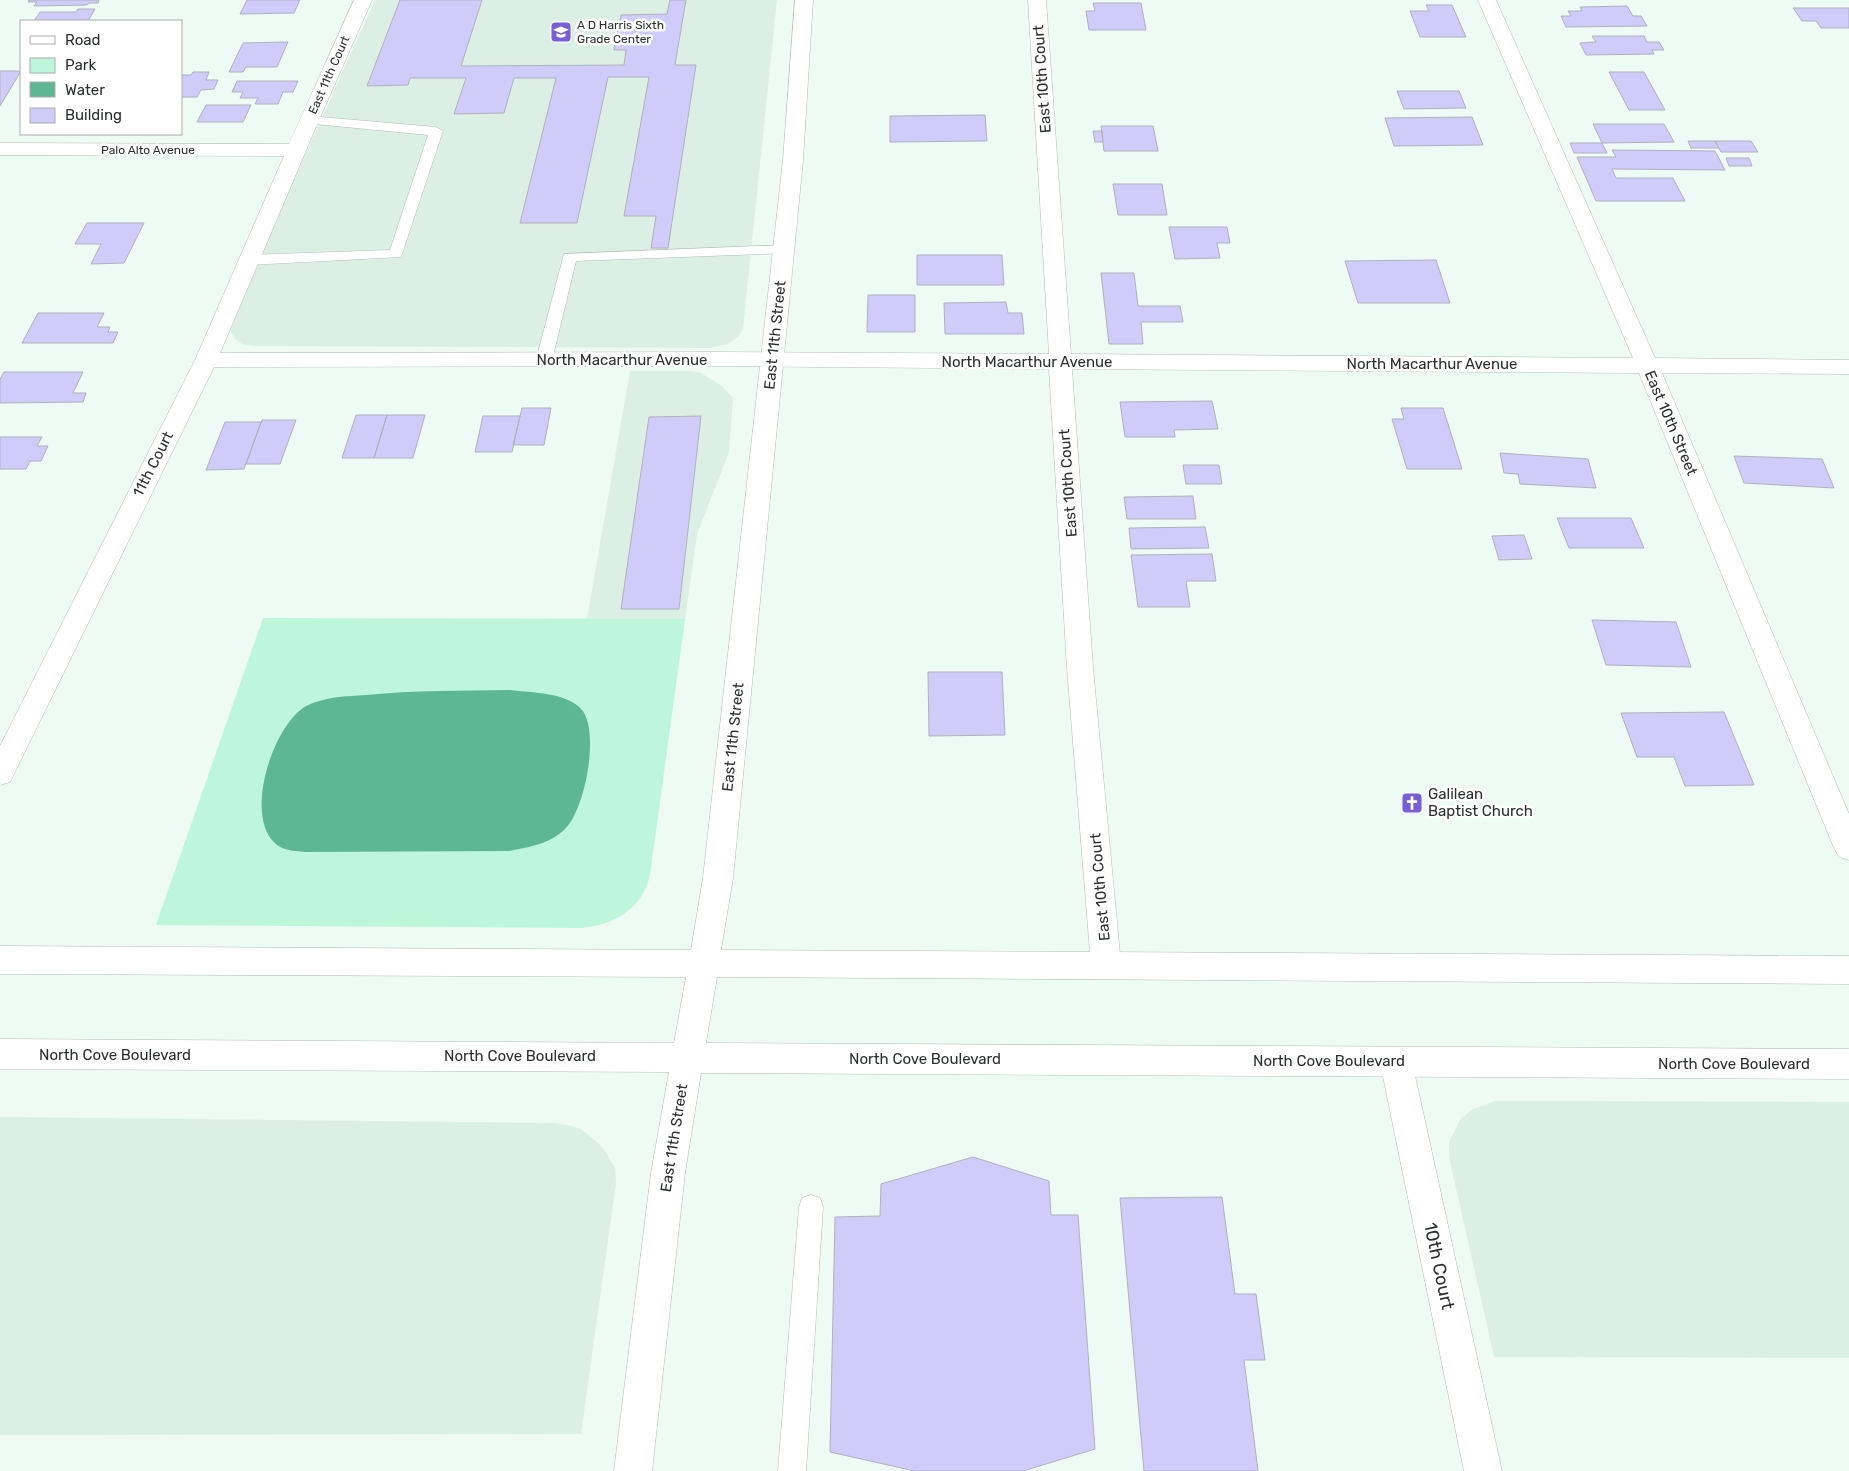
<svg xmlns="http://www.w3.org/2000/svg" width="1849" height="1471" font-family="Rubik,sans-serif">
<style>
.built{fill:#dbefe5}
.green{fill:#bef6dc}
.water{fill:#5eb793}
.building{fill:#cfccf9;stroke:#b1b0bb}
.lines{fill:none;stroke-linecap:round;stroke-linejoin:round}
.lane-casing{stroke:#b1bcb7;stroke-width:1}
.street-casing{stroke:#b1bcb7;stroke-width:1}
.secondary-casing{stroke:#b1bcb7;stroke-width:1}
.lane{fill:#fff;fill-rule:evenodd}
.street{fill:#fff;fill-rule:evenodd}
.secondary{fill:#fff;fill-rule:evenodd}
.labels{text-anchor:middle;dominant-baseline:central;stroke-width:5;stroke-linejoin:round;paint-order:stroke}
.far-poi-label{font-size:12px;fill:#2b2f2d;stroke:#fff;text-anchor:start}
.far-street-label{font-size:12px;fill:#2b2f2d;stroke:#fff}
.street-label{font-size:15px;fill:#2b2f2d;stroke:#fff}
.poi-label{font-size:15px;fill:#2b2f2d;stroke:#fff;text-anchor:start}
.near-street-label{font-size:18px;fill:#2b2f2d;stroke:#fff}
</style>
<rect width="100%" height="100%" fill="#eefaf4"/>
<path class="built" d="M375,0H777L743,328L739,336L728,344L710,348L254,346L242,344L235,339L229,328L233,315Z
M630,371H689L701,373L722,386L733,398L729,452L697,534L685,619H587Z
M1495,1101L1849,1102V1358L1494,1357L1449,1157V1142L1460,1120L1471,1110Z
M0,1117L552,1123L567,1125L581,1129L598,1143L607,1154L615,1168L616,1183L581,1434L0,1435Z"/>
<path class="green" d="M263,618L685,619L650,875C642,909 614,925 581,928L156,925Z"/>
<path class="water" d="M510,690C532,693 567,692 582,710C600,732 585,810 565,829C550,844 529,847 509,851L306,852C297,851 285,851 277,845C242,818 273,725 306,706C324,697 346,696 366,695C414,690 462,691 510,690Z"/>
<path class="building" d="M29,0H99L98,3H89L87,5L34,6L37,2H28Z
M247,0H300L294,13L240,14Z
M400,0H482L461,66L624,65L626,50H614L621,15L667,14L670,0H686L675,65H696L668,248H651L656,216H624L649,77H608L577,223H520L556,78H514L504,113L454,114L466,78H410L408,85L367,86Z
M1093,3H1141L1146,30H1089L1086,11H1095Z
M1426,5H1452L1466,37H1420L1410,11H1429Z
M1627,6L1633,16H1641L1647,26L1566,27L1561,16H1571L1568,11H1582L1580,7Z
M1793,8H1849V28H1821L1816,21H1802Z
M78,9H95L88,21H34L40,12H76Z
M1592,36H1644L1647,42H1659L1664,50H1652L1654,54L1586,55L1580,43L1596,42Z
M288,42L277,67H246L243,72H229L243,43Z
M0,71H21L0,106Z
M193,72H209L206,80H218L214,89L201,90L197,97H181V75H191Z
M1609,72H1644L1665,110H1629Z
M237,81H298L293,92H283L278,104H255L258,98H240L243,92H232Z
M1397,91H1459L1466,108L1404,109Z
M206,105H251L243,122H197Z
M985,115L987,141L890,142V116Z
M1472,117L1483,145L1394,146L1385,118Z
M1593,124H1664L1674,142L1602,143Z
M1101,126H1153L1158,151H1104Z
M1093,131H1102L1103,142H1095Z
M1688,141H1715L1719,148H1691Z
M1715,141H1751L1758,152H1721Z
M1570,143H1602L1607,153H1574Z
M1612,150L1715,151L1725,170L1612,169L1616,178H1673L1685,201H1596L1577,157H1616Z
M1726,158H1749L1752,166H1729Z
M1113,184H1162L1167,215H1118Z
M87,223H144L124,263L91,264L101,244H75Z
M1169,227H1227L1230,243H1217L1220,258L1175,259Z
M917,255H1002L1004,285H917Z
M1436,260L1450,303H1358L1345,261Z
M1101,273H1134L1138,306H1180L1183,322H1141L1143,344H1109Z
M868,295H915V332H867Z
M1006,302L1008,313H1022L1024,334H945L944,303Z
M38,313H104L97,327H110L108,332H118L113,343H22Z
M4,372H83L73,393H86L83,402L0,403V379Z
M1212,401L1218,429L1174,430L1175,437H1125L1120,402Z
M522,408H551L544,445H513Z
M1401,408H1443L1462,469H1407L1392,419H1404Z
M356,415H387L374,458H342Z
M387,415H425L413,458H374Z
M483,416H520L512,452H475Z
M701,416L679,609H621L649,417Z
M262,420H296L280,464H246Z
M225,422H261L244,469L206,470Z
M0,437H42L37,446H48L41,461H30L26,469H0Z
M1500,453L1588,459L1596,488L1520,484L1518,474L1504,473Z
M1734,456L1822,459L1834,488L1744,483Z
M1183,465H1219L1222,484H1186Z
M1193,496L1196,519H1127L1124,497Z
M1557,518H1631L1644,548H1569Z
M1205,527L1209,548L1131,549L1129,528Z
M1524,535L1532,559L1499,560L1492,536Z
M1212,554L1216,581H1186L1190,607H1138L1131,555Z
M1592,620L1676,622L1691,667L1606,665Z
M928,672H1002L1005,735L929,736Z
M1724,712L1754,785L1685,786L1674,757H1637L1621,713Z
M973,1157L1049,1181L1051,1215H1078L1095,1449L1023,1471H915L830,1452L835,1217L880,1216L881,1184Z
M1222,1197L1235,1294H1256L1265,1360H1244L1258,1471H1144L1120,1198Z"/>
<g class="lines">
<g class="lane-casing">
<path id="lane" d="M309,116L436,127L443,131L401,257L248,265L243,263L240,260L243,257L248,255L390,250L428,135L304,123L302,120Z
M784,245L789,247L792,250L789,253L576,261L552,360L550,364L544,365L538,364L536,360L564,254Z
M811,1195L820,1198L823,1207L806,1471H778L799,1207L802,1198Z"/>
</g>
<g class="street-casing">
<path id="street" d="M354,0H372L319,120L220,353L713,352L1049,354L1028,0H1046L1071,354L1633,358L1478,0H1496L1655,358L1849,360V374L1662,373L1849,814V860L1839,857L1834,848L1639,373L1072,369L1093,668L1121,965L1117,975L1106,979L1095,975L1091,965L1067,668L1049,369L713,366L214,367L10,782L0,785V746L195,360L284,156L0,155V143L289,144Z
M1396,1047L1407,1052L1412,1062L1502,1471H1464L1380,1062L1385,1052Z"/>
</g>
<g class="secondary-casing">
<path id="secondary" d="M795,0H813L803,160L733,878L721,950L1849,956V984L717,977L706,1043L1849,1049V1079L701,1073L685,1173L652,1471H614L651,1173L669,1072L0,1069V1039L674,1043L686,977L0,974V946L691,950L703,878L783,160Z"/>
</g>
<use href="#lane" class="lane"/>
<use href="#street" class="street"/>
<use href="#secondary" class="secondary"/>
</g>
<defs>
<g id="school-square" transform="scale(1.125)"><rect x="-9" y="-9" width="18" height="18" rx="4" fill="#755ed8" stroke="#fff"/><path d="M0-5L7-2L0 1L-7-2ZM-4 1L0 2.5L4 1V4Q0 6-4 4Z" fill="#fff"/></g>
<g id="church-square" transform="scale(1.125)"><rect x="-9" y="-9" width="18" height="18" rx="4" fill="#755ed8" stroke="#fff"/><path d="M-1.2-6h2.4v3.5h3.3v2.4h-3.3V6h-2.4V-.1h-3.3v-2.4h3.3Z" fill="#fff"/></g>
</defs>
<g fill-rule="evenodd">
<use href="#school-square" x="561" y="32"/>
<use href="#church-square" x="1412" y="803"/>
</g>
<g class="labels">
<g class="far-poi-label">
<text x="577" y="25">A D Harris Sixth<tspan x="577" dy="14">Grade Center</tspan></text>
</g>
<g class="far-street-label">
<text transform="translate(329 75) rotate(-66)">East 11th Court</text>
<text x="148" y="150">Palo Alto Avenue</text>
</g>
<g class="street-label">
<text transform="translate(1042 79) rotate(-94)">East 10th Court</text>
<text transform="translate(775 335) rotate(-84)">East 11th Street</text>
<text x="622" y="360">North Macarthur Avenue</text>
<text x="1027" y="362">North Macarthur Avenue</text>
<text x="1432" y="364">North Macarthur Avenue</text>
<text transform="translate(1671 423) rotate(67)">East 10th Street</text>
<text transform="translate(153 464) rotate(-63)">11th Court</text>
<text transform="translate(1068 483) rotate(-94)">East 10th Court</text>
<text transform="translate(733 737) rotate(-84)">East 11th Street</text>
<text transform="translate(1100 887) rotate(-95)">East 10th Court</text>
<text x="115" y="1055">North Cove Boulevard</text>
<text x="520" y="1056">North Cove Boulevard</text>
<text x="925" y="1059">North Cove Boulevard</text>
<text x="1329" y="1061">North Cove Boulevard</text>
<text x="1734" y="1064">North Cove Boulevard</text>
<text transform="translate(674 1138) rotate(-81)">East 11th Street</text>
</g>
<g class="poi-label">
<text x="1428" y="794">Galilean<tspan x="1428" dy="17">Baptist Church</tspan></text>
</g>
<g class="near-street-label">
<text transform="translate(1439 1266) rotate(78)">10th Court</text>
</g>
</g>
<rect x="20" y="20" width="162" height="115" fill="#ffffff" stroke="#aaacab"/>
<rect x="30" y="36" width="25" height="8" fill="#ffffff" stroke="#aaacab"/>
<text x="65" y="45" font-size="15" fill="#2b2f2d">Road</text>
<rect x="30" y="58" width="25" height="15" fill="#bef6dc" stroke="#aaacab"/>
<text x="65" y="70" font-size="15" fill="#2b2f2d">Park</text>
<rect x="30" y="82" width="25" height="15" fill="#5eb793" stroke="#aaacab"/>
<text x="65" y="95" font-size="15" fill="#2b2f2d">Water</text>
<rect x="30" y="108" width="25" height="15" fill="#cfccf9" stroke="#aaacab"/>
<text x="65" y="120" font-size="15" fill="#2b2f2d">Building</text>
</svg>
